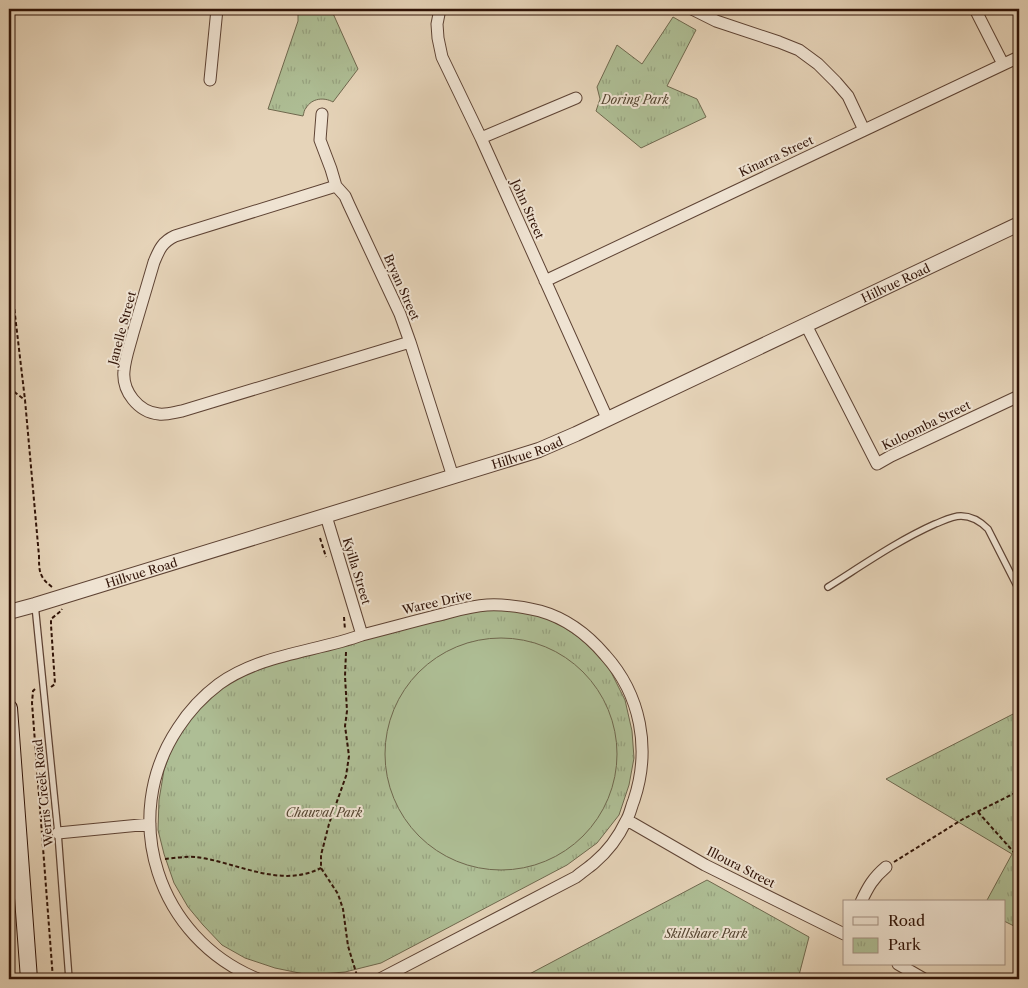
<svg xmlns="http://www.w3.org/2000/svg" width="1028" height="988" font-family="'Libre Caslon Text',serif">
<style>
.park{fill:url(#park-tufts);stroke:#6f684e}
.garden{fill:#aebe95;stroke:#6f684e}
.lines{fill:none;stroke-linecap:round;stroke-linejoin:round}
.service-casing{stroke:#5e4334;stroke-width:8}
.minor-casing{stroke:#5e4334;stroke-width:13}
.tertiary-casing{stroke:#5e4334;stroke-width:16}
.secondary-casing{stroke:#301307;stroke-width:18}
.path{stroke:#301307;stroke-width:2;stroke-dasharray:4 2.5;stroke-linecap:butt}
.service{stroke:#efe3d2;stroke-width:5.5}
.minor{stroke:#efe3d2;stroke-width:11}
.tertiary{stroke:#efe3d2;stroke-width:14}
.secondary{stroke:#efe3d2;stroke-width:16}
.labels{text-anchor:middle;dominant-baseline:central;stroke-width:4;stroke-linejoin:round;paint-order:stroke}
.park-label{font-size:12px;font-style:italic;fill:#564632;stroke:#efe3d2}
.street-label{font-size:12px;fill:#301307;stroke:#efe3d2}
</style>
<defs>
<pattern id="park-tufts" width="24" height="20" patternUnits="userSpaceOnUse" patternTransform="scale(1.25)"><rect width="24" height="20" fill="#aebe95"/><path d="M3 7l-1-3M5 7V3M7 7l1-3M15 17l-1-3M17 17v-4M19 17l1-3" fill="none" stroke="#96a27f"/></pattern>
</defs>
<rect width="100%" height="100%" fill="#e6d4b9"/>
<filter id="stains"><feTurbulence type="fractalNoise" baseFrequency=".004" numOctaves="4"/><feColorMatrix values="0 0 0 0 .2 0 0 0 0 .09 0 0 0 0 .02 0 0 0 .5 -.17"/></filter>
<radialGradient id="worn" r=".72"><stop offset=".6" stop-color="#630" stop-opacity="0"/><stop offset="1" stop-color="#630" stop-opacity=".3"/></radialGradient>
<path class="park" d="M298,9H331L358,69L333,102C324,97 312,98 306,108C304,110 304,113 303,116L268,109L298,21Z
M673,17L696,30L667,86L697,99L706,117L641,148L596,111L600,99L597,87L617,45L642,64Z
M477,608L535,613L562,626L577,636L592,649L610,670L625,700L632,731L634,758L629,785L619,815L597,843L567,865L381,963L345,972L309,975L275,968L245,958L222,945L203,925L188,907L174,883L164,854L158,830L159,800L164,770L177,734L201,704L231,679L267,662Z
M1019,711V923L1014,926L1004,921V902H986L1012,854L886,779Z
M707,880L809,937L798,979H520Z"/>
<path class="garden" d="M385 754a116 116 0 1 1 232 0a116 116 0 1 1-232 0Z"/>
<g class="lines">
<g class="service-casing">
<path id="service" d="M828,587C863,565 897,541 935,524C943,521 952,516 961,516C972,516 981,522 988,529L1019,590
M35,605L58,833L69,979"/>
</g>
<g class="minor-casing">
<path id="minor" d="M440,9L437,24L438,38L442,57L481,138L607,418
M692,9L716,21L779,42L799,50L818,64L836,82L848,96L864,130
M975,9L1003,64
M210,80L217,9
M322,114L320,140L331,169L336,186L345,196L349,205L400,314L410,342L453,477
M481,138L576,98
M336,186L175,236C162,242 159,250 154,262C147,286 140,309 133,333C130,345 125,358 124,371C122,391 138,412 159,414C167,415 175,412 182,411L410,342
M545,281L1019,57
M806,325L877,464L891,456L1019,396
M326,516L362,635
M627,820L705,865L844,934
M58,833L150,824
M861,902C868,887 873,878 886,867
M898,964L924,979
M258,979C158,939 118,818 178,728C189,711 203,696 219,684C261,654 315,652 362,635C386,629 411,622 435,616C452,612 469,606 487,605C504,604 523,607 540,611C565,618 588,635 605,655C641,695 651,749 634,800C631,807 630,815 626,821C619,836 607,852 594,863C588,868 582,872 576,877L380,979"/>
</g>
<g class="tertiary-casing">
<g id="tertiary">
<path id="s1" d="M9,612L35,605L539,450L576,434L1019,224"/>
</g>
</g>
<g class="secondary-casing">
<path id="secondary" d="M9,708L29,979"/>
</g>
<path class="path" d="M9,264L25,400L39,556C39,571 39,577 52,587
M9,388L25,400
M320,538L326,557
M344,617L345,630
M346,652L345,676L347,711L345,726L349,756L346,776L329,824L321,855V868L338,894L343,909L348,946L358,979
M51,687L55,684L51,625V619L61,611L62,609
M35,689L33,691L32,703L53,979
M978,812L1019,858
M165,859C174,858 188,856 196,857C237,862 280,889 321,868
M894,862L963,819L1019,791"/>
<use href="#service" class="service"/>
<use href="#minor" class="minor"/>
<use href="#tertiary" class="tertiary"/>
<use href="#secondary" class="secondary"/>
</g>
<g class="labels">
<g class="park-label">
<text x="635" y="99">Doring Park</text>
<text x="324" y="812">Chauval Park</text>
<text x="706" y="933">Skillshare Park</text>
</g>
<g class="street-label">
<text transform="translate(776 156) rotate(-25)">Kinarra Street</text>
<text transform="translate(528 209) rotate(66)">John Street</text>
<text stroke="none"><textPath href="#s1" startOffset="948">Hillvue Road</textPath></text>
<text transform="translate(402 287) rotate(66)">Bryan Street</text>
<text transform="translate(122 328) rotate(-75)">Janelle Street</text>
<text transform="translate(926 425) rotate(-26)">Kuloomba Street</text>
<text stroke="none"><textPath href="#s1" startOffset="542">Hillvue Road</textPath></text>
<text transform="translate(357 571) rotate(73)">Kyilla Street</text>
<text stroke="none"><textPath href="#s1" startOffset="138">Hillvue Road</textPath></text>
<text transform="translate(437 602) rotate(-13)">Waree Drive</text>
<text transform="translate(43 793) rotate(-96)">Werris Creek Road</text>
<text transform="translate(741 867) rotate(27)">Illoura Street</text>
</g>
</g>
<rect width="1028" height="988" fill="none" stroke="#e6d4b9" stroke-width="30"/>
<rect x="10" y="10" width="1008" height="968" fill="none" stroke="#301307" stroke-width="2.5"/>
<rect x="15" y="15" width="998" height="958" fill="none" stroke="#301307"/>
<rect x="843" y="900" width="162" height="65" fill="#efe3d2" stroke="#a39081"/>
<rect x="853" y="917" width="25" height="8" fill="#efe3d2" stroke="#a39081"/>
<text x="888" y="926" font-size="15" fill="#301307">Road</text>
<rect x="853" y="938" width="25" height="15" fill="url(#park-tufts)" stroke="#a39081"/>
<text x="888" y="950" font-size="15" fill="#301307">Park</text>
<rect width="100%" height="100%" filter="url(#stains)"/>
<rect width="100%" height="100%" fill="url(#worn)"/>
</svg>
